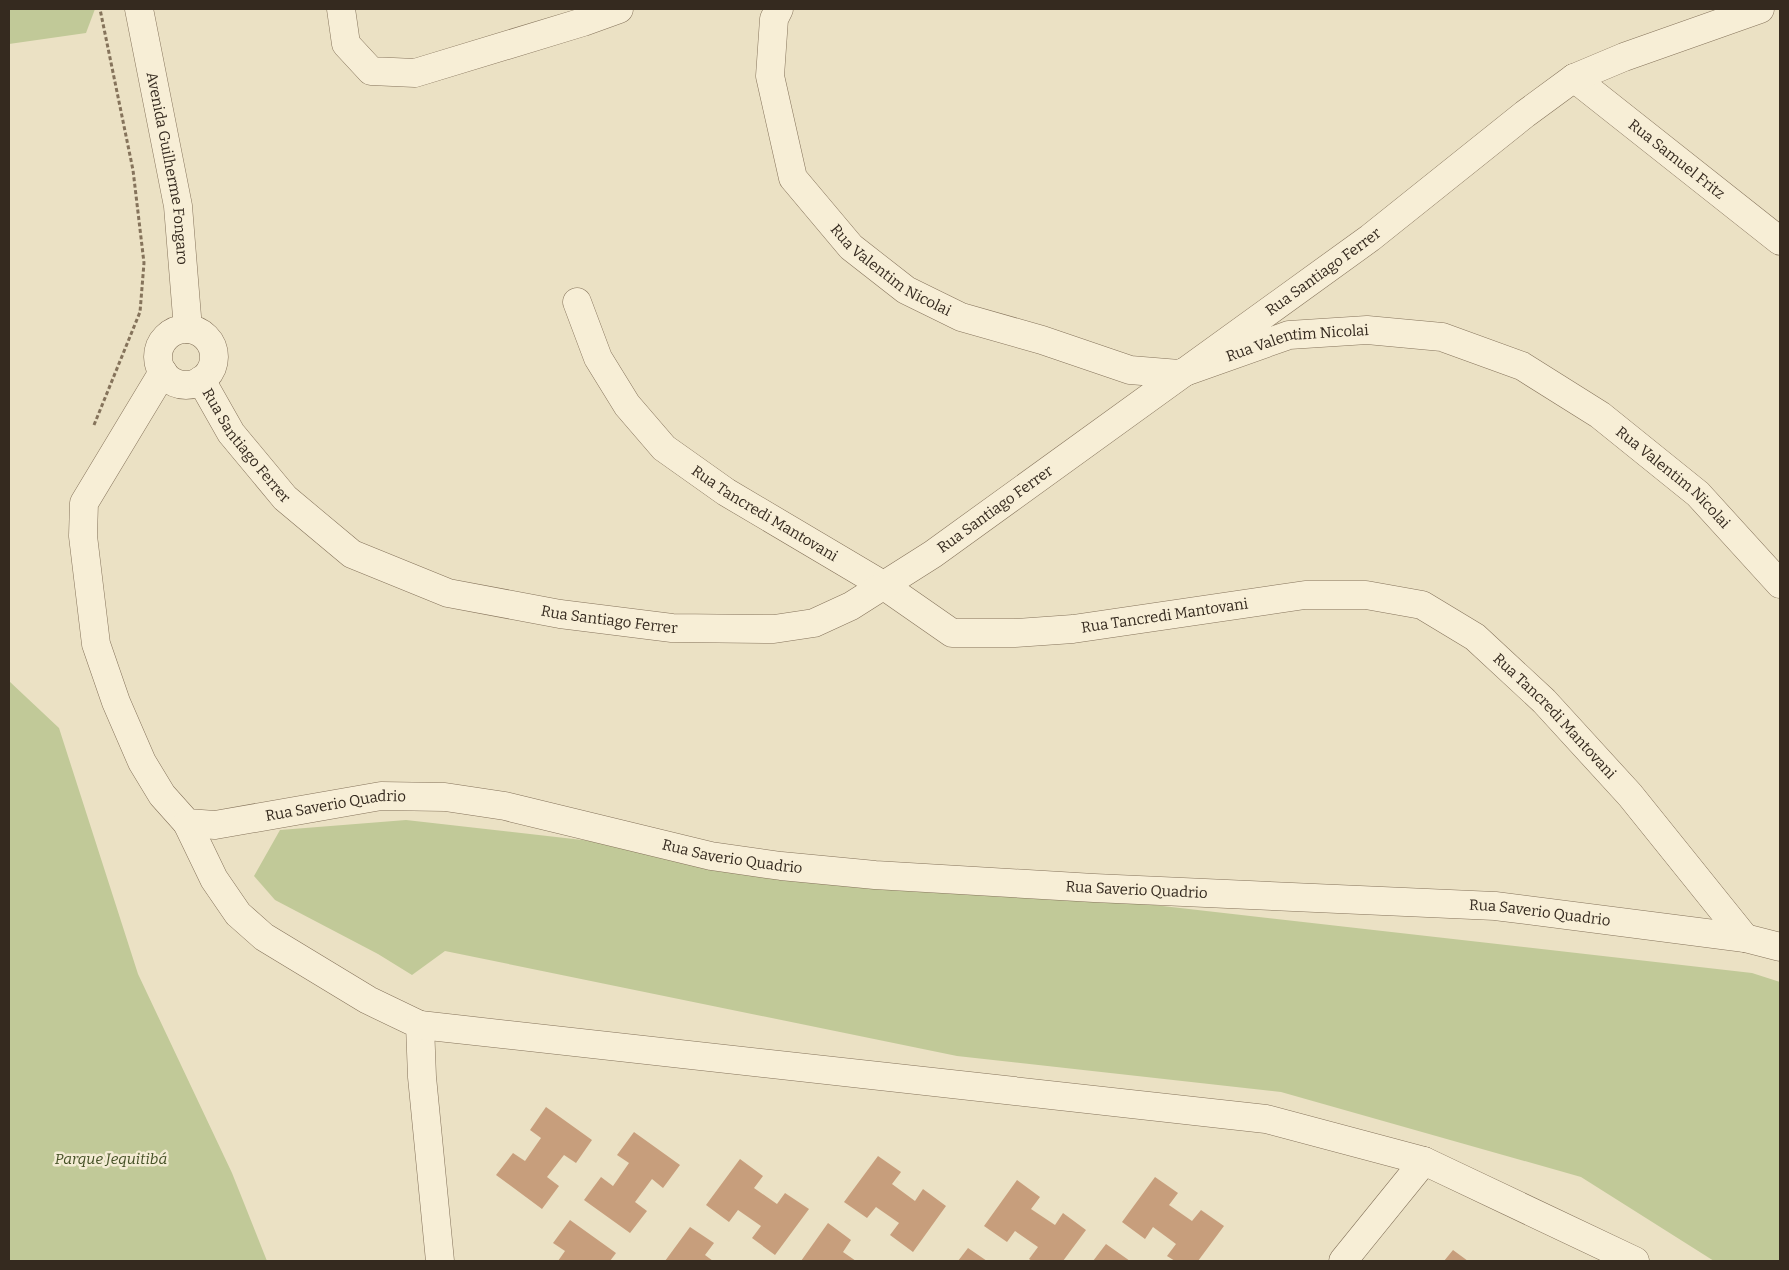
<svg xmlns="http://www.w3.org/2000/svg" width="1789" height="1270" font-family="Bitter,serif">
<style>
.green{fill:#c1c998}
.building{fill:#c79e7c}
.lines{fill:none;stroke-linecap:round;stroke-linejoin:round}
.minor-casing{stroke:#85735b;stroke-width:29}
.path{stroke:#85735b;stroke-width:3;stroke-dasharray:4 2.5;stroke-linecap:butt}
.minor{stroke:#f7eed6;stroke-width:28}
.labels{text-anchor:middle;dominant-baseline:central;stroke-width:5;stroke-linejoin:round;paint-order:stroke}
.street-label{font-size:15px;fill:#352a1f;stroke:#f3ebd3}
.park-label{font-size:15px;font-style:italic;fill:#455126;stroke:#f3ebd3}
</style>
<rect width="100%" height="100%" fill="#ebe1c4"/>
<path class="green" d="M9,9H95L86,33L9,44Z
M9,681L59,728L138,974L232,1173L267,1261H9Z
M406,820L1752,973L1780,982V1261H1714L1581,1177L1281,1092L957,1056L445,951L412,975L378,954L275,900L254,876L280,830Z"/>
<path class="building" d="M546,1107L592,1140L576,1163L564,1155L547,1177L559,1186L542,1209L496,1175L513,1153L525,1161L541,1138L530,1130Z
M634,1132L680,1165L663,1188L652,1179L635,1202L647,1211L630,1233L584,1200L601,1177L613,1186L629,1163L617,1155Z
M878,1156L901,1172L892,1184L915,1201L923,1189L946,1206L913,1252L890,1235L899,1223L876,1207L867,1218L844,1202Z
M740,1159L763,1176L754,1188L777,1204L785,1193L809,1209L775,1255L752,1238L761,1226L738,1210L729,1222L706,1205Z
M1155,1177L1178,1193L1169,1205L1192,1221L1201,1210L1224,1226L1198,1261H1175L1167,1256L1176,1244L1153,1227L1145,1239L1122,1222Z
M1017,1180L1040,1197L1031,1209L1055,1225L1063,1213L1086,1230L1063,1261H1032L1029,1259L1038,1247L1015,1231L1007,1242L984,1226Z
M570,1220L616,1253L610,1261H558L565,1251L553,1243Z
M828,1223L851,1240L843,1252L856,1261H801Z
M690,1227L714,1243L705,1255L713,1261H665Z
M1106,1244L1130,1261H1093Z
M968,1248L987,1261H958Z
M1453,1250L1468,1261H1444Z"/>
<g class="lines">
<g class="minor-casing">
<g id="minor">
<path id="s1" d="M139,9L178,206L188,329"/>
<path d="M341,9L346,44L371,71L415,73L583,22L619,9"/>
<path id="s2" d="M779,9L774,19L770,76L793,178L851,247L906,290L961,317L1042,340L1130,370L1179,374L1289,335L1367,330L1442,337L1522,366L1600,415L1698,494L1780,584"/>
<path id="s3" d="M1574,78L1780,241"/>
<path id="s4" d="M577,302L598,358L627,405L664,448L726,492L883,585L952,633H1015L1073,629L1305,595H1366L1422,605L1475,637L1544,701L1630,795L1745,938"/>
<circle cx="186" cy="357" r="28"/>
<path id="s5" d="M163,372L84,503L83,536L96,644L116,702L142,762L162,795L187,823L215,825L381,796L445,797L505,806L711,856L781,866L875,875L1094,888L1495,906L1745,938L1780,947"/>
<path id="s6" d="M201,380L231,433L285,498L352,554L448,593L560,614L672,628L774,629L814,623L851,606L933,554L1370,238L1525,114L1574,78L1624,57L1760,9"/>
<path d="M187,823L214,879L238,914L264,937L368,1000L420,1025L422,1077L440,1261"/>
<path d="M420,1025L1266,1119L1424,1161L1635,1261"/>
<path d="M1343,1261L1424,1161"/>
</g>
</g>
<path class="path" d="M94,425L140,312L144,263L133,170L100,9"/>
<use href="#minor" class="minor"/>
</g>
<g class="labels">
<g class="street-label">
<text stroke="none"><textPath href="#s3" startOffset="131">Rua Samuel Fritz</textPath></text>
<text stroke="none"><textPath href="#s1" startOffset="162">Avenida Guilherme Fongaro</textPath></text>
<text stroke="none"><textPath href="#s2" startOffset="309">Rua Valentim Nicolai</textPath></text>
<text stroke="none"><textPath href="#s6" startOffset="1325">Rua Santiago Ferrer</textPath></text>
<text stroke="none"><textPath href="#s2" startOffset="744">Rua Valentim Nicolai</textPath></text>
<text stroke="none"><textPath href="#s6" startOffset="80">Rua Santiago Ferrer</textPath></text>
<text stroke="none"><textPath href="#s2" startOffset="1164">Rua Valentim Nicolai</textPath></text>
<text stroke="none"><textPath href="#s6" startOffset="920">Rua Santiago Ferrer</textPath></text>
<text stroke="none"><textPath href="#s4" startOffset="292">Rua Tancredi Mantovani</textPath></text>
<text stroke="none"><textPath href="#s4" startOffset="728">Rua Tancredi Mantovani</textPath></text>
<text stroke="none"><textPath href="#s6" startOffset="500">Rua Santiago Ferrer</textPath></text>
<text stroke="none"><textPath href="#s4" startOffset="1162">Rua Tancredi Mantovani</textPath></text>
<text stroke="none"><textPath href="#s5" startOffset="648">Rua Saverio Quadrio</textPath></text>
<text stroke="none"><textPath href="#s5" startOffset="1052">Rua Saverio Quadrio</textPath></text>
<text stroke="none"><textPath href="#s5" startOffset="1458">Rua Saverio Quadrio</textPath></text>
<text stroke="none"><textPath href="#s5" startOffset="1862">Rua Saverio Quadrio</textPath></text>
</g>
<g class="park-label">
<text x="111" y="1159">Parque Jequitibá</text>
</g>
</g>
<rect width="1789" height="1270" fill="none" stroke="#352a1f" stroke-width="20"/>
</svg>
